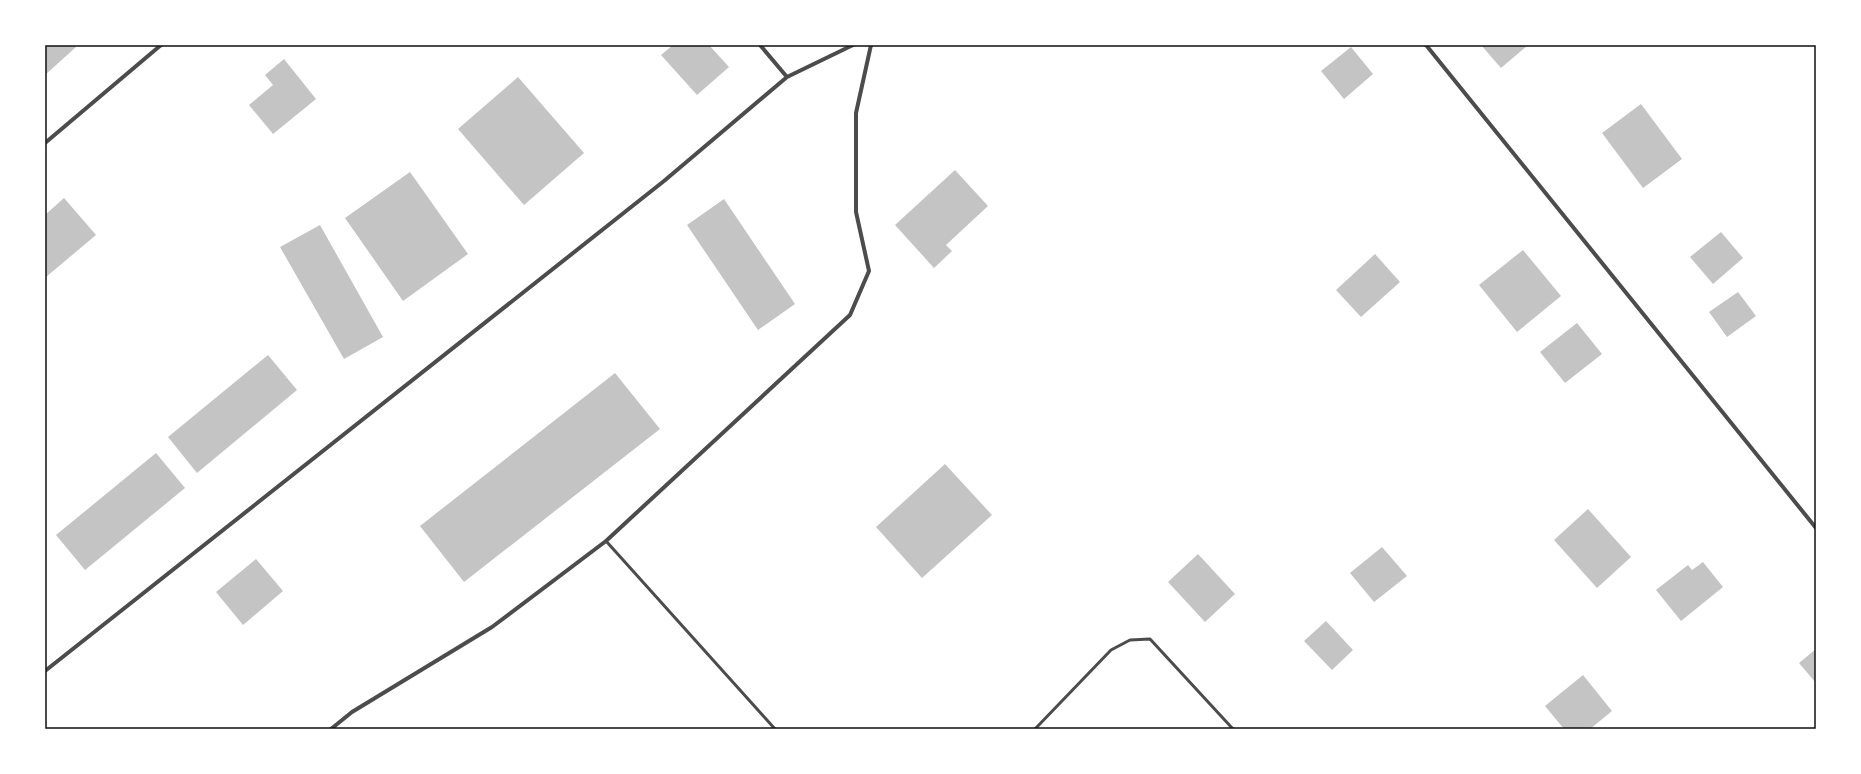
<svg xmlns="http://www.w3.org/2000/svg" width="1861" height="774" font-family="Roboto,sans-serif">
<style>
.building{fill:#c4c4c4}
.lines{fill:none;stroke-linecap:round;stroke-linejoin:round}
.service{stroke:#4c4c4c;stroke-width:3}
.minor{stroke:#4c4c4c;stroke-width:4}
.neatline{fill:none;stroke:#111;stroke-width:1.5}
</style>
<rect width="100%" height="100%" fill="#fff"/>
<path class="building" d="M45,45H74L76,47L45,75Z
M673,45H709L729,67L697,95L661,55Z
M1481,45H1528L1501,68Z
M1351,47L1373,74L1344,99L1321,71Z
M284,59L316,99L273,134L249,105L273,85L265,75Z
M518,77L584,153L524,205L458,129Z
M1641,104L1682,159L1643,188L1602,133Z
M955,170L988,206L946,245L952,251L934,268L895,225Z
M410,172L468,254L403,301L345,218Z
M64,198L96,235L46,277L45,275V215Z
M724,199L795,304L758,330L687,225Z
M320,225L383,337L344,359L280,247Z
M1721,232L1743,258L1713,284L1690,257Z
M1523,250L1561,296L1517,332L1479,285Z
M1375,254L1400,282L1361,317L1336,290Z
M1738,292L1756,316L1727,337L1709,312Z
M1577,323L1602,354L1565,383L1540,352Z
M268,355L297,390L197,473L168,437Z
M615,373L660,429L464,582L420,526Z
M156,453L185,488L85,570L56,535Z
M945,464L992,515L922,578L876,527Z
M1588,509L1631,557L1597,588L1554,540Z
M1382,547L1407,576L1374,602L1350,573Z
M1198,554L1235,594L1205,622L1168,582Z
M256,559L283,591L243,625L216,592Z
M1703,562L1723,587L1681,621L1656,590L1688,565L1692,570Z
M1326,621L1353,650L1332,670L1304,641Z
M1816,649V683L1799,663Z
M1583,675L1612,711L1590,729H1564L1545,706Z"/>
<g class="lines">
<path class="service" d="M606,541L775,729
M1035,729L1111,650L1130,640L1150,639L1233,729"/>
<path class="minor" d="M760,45L787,77
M1426,45L1816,528
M45,143L161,45
M45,671L664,181L787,77L853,45
M331,729L352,712L492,627L606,541L850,315L869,271L856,212V113L871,45"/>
</g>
<rect width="1861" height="774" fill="none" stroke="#ffffff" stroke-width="92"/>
<rect x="46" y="46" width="1769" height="682" class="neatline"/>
</svg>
